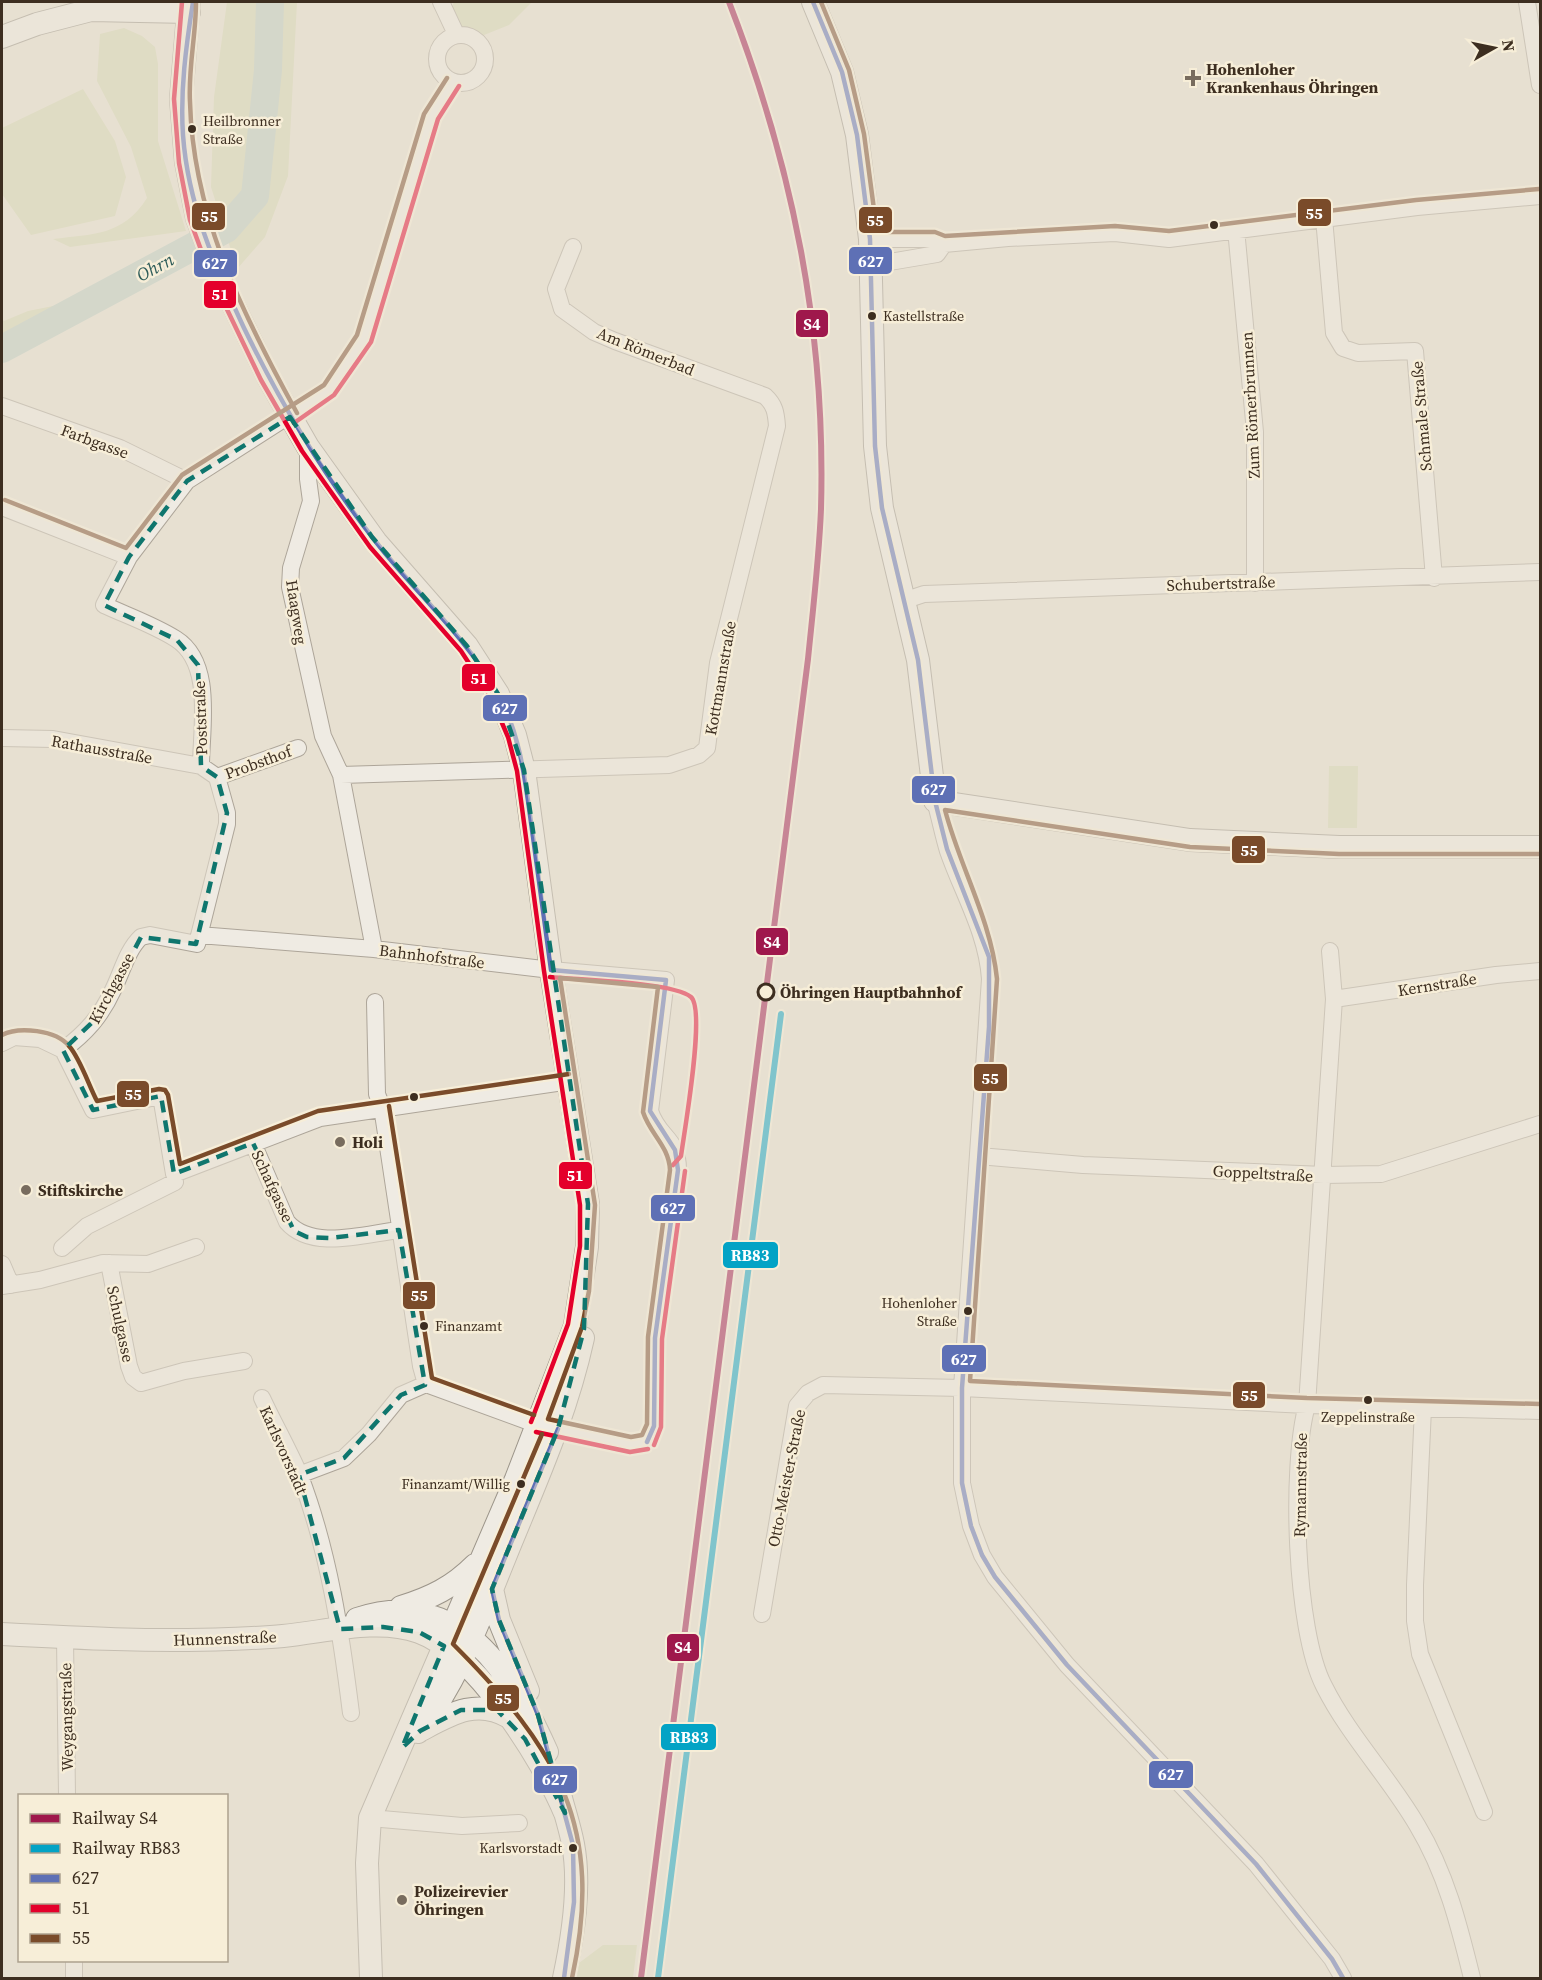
<svg xmlns="http://www.w3.org/2000/svg" width="1542" height="1980" font-family="'Source Serif 4',serif">
<style>
.green{fill:#d6d7b3}
.lines{fill:none;stroke-linecap:round;stroke-linejoin:round}
.river{stroke:#bcccc2;stroke-width:28}
.street-casing{stroke:#ada599;stroke-width:18}
.secondary-casing{stroke:#9c958a;stroke-width:24}
.street{stroke:#efebe3;stroke-width:16}
.secondary{stroke:#efebe3;stroke-width:22}
.bus-1-casing{stroke:#f7eed8;stroke-width:9}
.bus-2-casing{stroke:#f7eed8;stroke-width:9}
.bus-3-casing{stroke:#f7eed8;stroke-width:9}
.bus-1{stroke:#5e70b5;stroke-width:4.5}
.bus-2{stroke:#e4002b;stroke-width:4.5}
.bus-3{stroke:#7a4b2a;stroke-width:4.5}
.rail-1-casing{stroke:#f7eed8;stroke-width:10}
.rail-2-casing{stroke:#f7eed8;stroke-width:10}
.rail-1{stroke:#9f184c;stroke-width:6}
.rail-2{stroke:#03a3c5;stroke-width:6}
.marked{fill:none;stroke:#0f766e;stroke-width:4.5;stroke-dasharray:12 8;stroke-linejoin:round}
.poi-dot{fill:#786c5e;stroke:#f7eed8;stroke-width:2}
.bus-dot{fill:#3d2e20;stroke:#f7eed8;stroke-width:2}
.stop-dot{fill:#f7eed8;stroke:#3d2e20;stroke-width:3}
.labels{text-anchor:middle;dominant-baseline:central;stroke-width:5;stroke-linejoin:round;paint-order:stroke}
.bus-label{font-size:14px;fill:#3d2e20;stroke:#f7eed8;text-anchor:start}
.poi-label{font-size:16px;font-weight:bold;fill:#3d2e20;stroke:#f7eed8;text-anchor:start}
.street-label{font-size:16px;fill:#3d2e20;stroke:#f7eed8}
.stop-label{font-size:16px;font-weight:bold;fill:#3d2e20;stroke:#f7eed8;text-anchor:start}
.water-label{font-size:18px;font-style:italic;fill:#2f5d5a;stroke:#f7eed8}
.line-badge{stroke:#f7eed8;stroke-width:2}
.badge-label{font-size:16px;text-anchor:middle;font-weight:bold;fill:#fff}
</style>
<rect width="100%" height="100%" fill="#e7e0d1"/>
<path class="green" d="M227,2H297L288,176L265,237L237,269L211,187L214,97Z
M454,2H532L509,25L474,39L465,34H456L450,11Z
M124,28L142,36L155,47L158,64V141L186,231L70,247L53,239C93,234 123,236 147,198L131,147L97,81L100,34Z
M83,89L115,141L126,177L115,216L31,235L2,194V128Z
M63,304L68,321L2,358V319L4,321L28,311Z
M1329,766H1358L1357,828H1328Z
M603,1945H637L633,1978H575L579,1963Z"/>
<g class="lines">
<path class="river" d="M2,349L226,229L255,196L268,70L270,2"/>
<g class="street-casing">
<path id="street" d="M441,2L456,34
M1527,2L1540,85
M437 59a24 24 0 1 1 48 0a24 24 0 1 1-48 0Z
M1324,218L1334,333L1343,348L1358,353L1415,351L1434,578
M1236,229L1255,432V583
M870,239H934L944,244L1008,238L1115,233L1169,239L1417,207L1540,196
M872,265L937,254L944,244
M2,406L120,448L187,481
M308,447V479L311,501L291,568L290,587L323,736L341,775L374,949
M2,507L129,557
M903,601L924,594L1540,572
M2,738L53,739L201,766L217,777L227,813V824L197,944L150,935L141,937C127,950 122,972 113,990C101,1016 86,1033 63,1050
M201,766C201,728 214,663 176,639C154,625 128,616 104,605L129,557L187,481L329,390L364,338L431,116L453,82
M341,775L669,765L699,755L707,748L718,663L777,426C776,413 775,405 765,396L615,341L594,332L562,309L556,289L573,247
M217,777L298,748
M935,801C940,818 943,835 948,851C963,894 987,933 990,979L962,1388V1483L971,1526L982,1555L995,1577L1067,1665L1256,1864L1332,1959L1343,1978
M199,935L374,949L551,970L666,980L650,1111C659,1139 678,1136 678,1170L655,1338L654,1426L647,1442L631,1445L538,1425L426,1384L401,1395L369,1434L344,1458L299,1475
M1330,951L1334,999L1307,1405C1290,1466 1295,1630 1324,1686C1349,1736 1389,1777 1417,1825C1446,1873 1459,1925 1472,1978
M1334,999L1496,975L1540,971
M375,1002L377,1094L382,1107L421,1366L426,1384
M2,1043L14,1037L40,1039L63,1050L93,1110L161,1096L174,1174L320,1118L570,1081
M253,1143L287,1222C312,1251 364,1234 399,1230
M979,1156L1083,1165L1324,1175L1381,1174L1540,1124
M62,1248L87,1226L175,1182
M109,1263L129,1366L133,1377L141,1383L184,1371L244,1361
M2,1264L11,1285
M2,1286L40,1280L103,1263L148,1264L196,1247
M262,1398C274,1424 289,1450 300,1476C329,1552 341,1633 351,1713
M1423,1408L1415,1585V1621L1420,1654L1484,1812
M762,1614L797,1406L808,1393L823,1385L962,1388L1307,1405L1540,1411
M65,1638L67,1796
M370,1818L462,1826L519,1823
M74,1960V1978"/>
</g>
<g class="secondary-casing">
<path id="secondary" d="M189,2L181,99L186,162L197,218L217,271L268,377L308,447L376,542L467,646L498,694L515,735L524,770L551,970L588,1204L587,1247L575,1326L516,1479L370,1818L367,1863L371,1978
M813,2L842,72L857,135L870,239L875,446L882,508L918,660L935,801L1190,840L1339,847H1540
M2,37L37,24L91,10L189,12
M492,1589L499,1620L528,1691
M401,1607C431,1598 453,1587 475,1565
M357,1619C458,1585 512,1673 547,1752
M2,1634C77,1638 153,1642 229,1639C247,1638 265,1638 283,1636C326,1632 378,1617 419,1632C475,1652 543,1760 565,1813
M421,1730C451,1714 477,1698 509,1717
M418,1732C458,1681 481,1616 505,1557C535,1483 566,1416 583,1338
M561,1798C565,1813 570,1828 573,1844C581,1886 573,1936 564,1978"/>
</g>
<use href="#street" class="street"/>
<use href="#secondary" class="secondary"/>
<g class="bus-1-casing">
<path id="bus-1" d="M193,2C186,46 180,91 183,135C188,205 215,266 244,328C281,404 324,476 376,542C416,593 465,636 497,692C522,736 526,788 533,837C539,881 545,926 551,970
M813,2L842,72L857,135L870,239L875,446L882,508L918,660L935,801L947,849L989,957V1027L962,1388V1483L971,1526L982,1555L995,1577L1067,1665L1256,1864L1332,1959L1343,1978
M551,970L666,980
M647,1442L654,1426L655,1338L678,1170L675,1150L650,1111L666,980
M492,1589L499,1620L538,1715L573,1845L574,1902L564,1978
M492,1589L558,1429"/>
</g>
<g class="bus-2-casing">
<path id="bus-2" d="M182,2L174,99L179,163L190,220L210,274L261,380L302,451L370,547L461,651L491,697L508,737L517,771L544,971L580,1205V1246L568,1324L531,1422
M294,423L334,395L371,342L438,119L459,86
M550,977C578,980 673,982 691,997C706,1010 684,1133 681,1156L673,1165
M536,1432L630,1452L648,1449
M654,1445L661,1427L662,1339L685,1171"/>
</g>
<g class="bus-3-casing">
<path id="bus-3" d="M196,2C196,35 188,69 190,102C193,216 243,315 297,413
M821,2L849,70L864,134L877,232H935L945,236L1115,226L1169,231L1416,200L1539,189
M5,500L126,548L182,475L324,385L357,335L424,114L447,78
M1540,854H1339L1190,847L945,810C960,867 991,920 997,979L970,1381L1307,1398L1540,1404
M560,978L658,987L643,1112C650,1134 669,1146 670,1170L648,1337L647,1424L642,1435L631,1437L548,1419L582,1327L589,1291L595,1205Z
M2,1035C19,1026 56,1030 69,1046C80,1058 89,1086 97,1101L159,1089L165,1090L168,1095L180,1164L318,1111L569,1074
M389,1106L432,1378L534,1415
M542,1434L453,1644C558,1749 605,1827 572,1978"/>
</g>
<use href="#bus-1" class="bus-1"/>
<use href="#bus-2" class="bus-2"/>
<use href="#bus-3" class="bus-3"/>
<g class="rail-1-casing">
<path id="rail-1" d="M641,1978L808,659C813,609 819,559 821,509C826,331 793,167 729,2"/>
</g>
<g class="rail-2-casing">
<path id="rail-2" d="M658,1978L781,1014"/>
</g>
<use href="#rail-1" class="rail-1"/>
<use href="#rail-2" class="rail-2"/>
</g>
<path d="M0 0H1542V1980H0ZM290,417L372,537L467,646L498,694L524,770L588,1204L584,1329L558,1429L492,1589L499,1620L538,1715L565,1813L525,1739L497,1710H461L420,1731L402,1748L444,1646L419,1632L383,1627L340,1629L299,1475L344,1458L401,1395L425,1385L399,1230L330,1238L307,1237L294,1231L253,1143L174,1174L161,1096L93,1110L63,1050L100,1015L141,937L196,944L227,813L217,777L201,766L198,665L177,640L104,605L129,557L187,481Z" fill="#e7e0d1" fill-opacity=".55" fill-rule="evenodd"/>
<path class="marked" d="M290,417L372,537L467,646L498,694L524,770L588,1204L584,1329L558,1429L492,1589L499,1620L538,1715L565,1813L525,1739L497,1710H461L420,1731L402,1748L444,1646L419,1632L383,1627L340,1629L299,1475L344,1458L401,1395L425,1385L399,1230L330,1238L307,1237L294,1231L253,1143L174,1174L161,1096L93,1110L63,1050L100,1015L141,937L196,944L227,813L217,777L201,766L198,665L177,640L104,605L129,557L187,481Z"/>
<g class="poi-dot">
<path d="M1190 69h6v6h6v6h-6v6h-6v-6h-6v-6h6z"/>
<circle cx="340" cy="1142" r="6"/>
<circle cx="26" cy="1190" r="6"/>
<circle cx="402" cy="1900" r="6"/>
</g>
<g class="bus-dot">
<circle cx="192" cy="129" r="5"/>
<circle cx="1214" cy="225" r="5"/>
<circle cx="872" cy="316" r="5"/>
<circle cx="414" cy="1097" r="5"/>
<circle cx="968" cy="1311" r="5"/>
<circle cx="424" cy="1326" r="5"/>
<circle cx="1368" cy="1400" r="5"/>
<circle cx="521" cy="1484" r="5"/>
<circle cx="573" cy="1848" r="5"/>
</g>
<circle class="stop-dot" cx="766" cy="992" r="8"/>
<g class="labels">
<g class="bus-label">
<text x="203" y="121">Heilbronner<tspan x="203" dy="18">Straße</tspan></text>
<text x="883" y="316">Kastellstraße</text>
<text x="957" y="1303" text-anchor="end">Hohenloher<tspan x="957" dy="18">Straße</tspan></text>
<text x="435" y="1326">Finanzamt</text>
<text x="1368" y="1417" text-anchor="middle">Zeppelinstraße</text>
<text x="510" y="1484" text-anchor="end">Finanzamt/Willig</text>
<text x="562" y="1848" text-anchor="end">Karlsvorstadt</text>
</g>
<g class="poi-label">
<text x="1206" y="69">Hohenloher<tspan x="1206" dy="18">Krankenhaus Öhringen</tspan></text>
<text x="352" y="1142">Holi</text>
<text x="38" y="1190">Stiftskirche</text>
<text x="414" y="1891">Polizeirevier<tspan x="414" dy="18">Öhringen</tspan></text>
</g>
<g class="street-label">
<text transform="translate(646 351) rotate(22)">Am Römerbad</text>
<text transform="translate(1250 405) rotate(-93)">Zum Römerbrunnen</text>
<text transform="translate(1421 416) rotate(-95)">Schmale Straße</text>
<text transform="translate(95 441) rotate(20)">Farbgasse</text>
<text transform="translate(1221 583) rotate(-2)">Schubertstraße</text>
<text transform="translate(297 612) rotate(81)">Haagweg</text>
<text transform="translate(720 678) rotate(-80)">Kottmannstraße</text>
<text transform="translate(200 718) rotate(-92)">Poststraße</text>
<text transform="translate(102 749) rotate(10)">Rathausstraße</text>
<text transform="translate(258 762) rotate(-20)">Probsthof</text>
<text transform="translate(432 956) rotate(7)">Bahnhofstraße</text>
<text transform="translate(1437 984) rotate(-9)">Kernstraße</text>
<text transform="translate(111 988) rotate(-62)">Kirchgasse</text>
<text transform="translate(1263 1173) rotate(3)">Goppeltstraße</text>
<text transform="translate(273 1186) rotate(65)">Schafgasse</text>
<text transform="translate(121 1324) rotate(78)">Schulgasse</text>
<text transform="translate(284 1450) rotate(66)">Karlsvorstadt</text>
<text transform="translate(786 1478) rotate(-79)">Otto-Meister-Straße</text>
<text transform="translate(1300 1485) rotate(-89)">Rymannstraße</text>
<text transform="translate(225 1638) rotate(-2)">Hunnenstraße</text>
<text transform="translate(66 1717) rotate(-91)">Weygangstraße</text>
</g>
<g class="stop-label">
<text x="780" y="992">Öhringen Hauptbahnhof</text>
</g>
<g class="water-label">
<text transform="translate(155 267) rotate(-28)">Ohrn</text>
</g>
</g>
<g class="line-badge">
<rect x="1297" y="198" width="35" height="29" rx="6" fill="#7a4b2a"/>
<rect x="191" y="202" width="35" height="29" rx="6" fill="#7a4b2a"/>
<rect x="858" y="206" width="35" height="28" rx="6" fill="#7a4b2a"/>
<rect x="848" y="246" width="45" height="29" rx="6" fill="#5e70b5"/>
<rect x="193" y="249" width="45" height="29" rx="6" fill="#5e70b5"/>
<rect x="203" y="280" width="34" height="29" rx="6" fill="#e4002b"/>
<rect x="795" y="309" width="34" height="29" rx="6" fill="#9f184c"/>
<rect x="461" y="663" width="35" height="29" rx="6" fill="#e4002b"/>
<rect x="482" y="694" width="46" height="28" rx="6" fill="#5e70b5"/>
<rect x="911" y="775" width="45" height="29" rx="6" fill="#5e70b5"/>
<rect x="1231" y="835" width="35" height="29" rx="6" fill="#7a4b2a"/>
<rect x="755" y="927" width="34" height="29" rx="6" fill="#9f184c"/>
<rect x="973" y="1063" width="35" height="29" rx="6" fill="#7a4b2a"/>
<rect x="116" y="1080" width="34" height="28" rx="6" fill="#7a4b2a"/>
<rect x="558" y="1161" width="35" height="29" rx="6" fill="#e4002b"/>
<rect x="650" y="1194" width="46" height="28" rx="6" fill="#5e70b5"/>
<rect x="722" y="1241" width="57" height="28" rx="6" fill="#03a3c5"/>
<rect x="402" y="1281" width="34" height="29" rx="6" fill="#7a4b2a"/>
<rect x="941" y="1344" width="46" height="29" rx="6" fill="#5e70b5"/>
<rect x="1232" y="1381" width="34" height="28" rx="6" fill="#7a4b2a"/>
<rect x="666" y="1633" width="34" height="29" rx="6" fill="#9f184c"/>
<rect x="486" y="1684" width="34" height="28" rx="6" fill="#7a4b2a"/>
<rect x="660" y="1723" width="57" height="28" rx="6" fill="#03a3c5"/>
<rect x="1148" y="1760" width="46" height="29" rx="6" fill="#5e70b5"/>
<rect x="533" y="1765" width="45" height="29" rx="6" fill="#5e70b5"/>
</g>
<g class="badge-label">
<text x="1314" y="219">55</text>
<text x="209" y="222">55</text>
<text x="875" y="226">55</text>
<text x="871" y="267">627</text>
<text x="215" y="269">627</text>
<text x="220" y="300">51</text>
<text x="812" y="330">S4</text>
<text x="479" y="684">51</text>
<text x="505" y="714">627</text>
<text x="934" y="795">627</text>
<text x="1249" y="856">55</text>
<text x="772" y="948">S4</text>
<text x="990" y="1084">55</text>
<text x="133" y="1100">55</text>
<text x="575" y="1181">51</text>
<text x="673" y="1214">627</text>
<text x="750" y="1261">RB83</text>
<text x="419" y="1301">55</text>
<text x="964" y="1365">627</text>
<text x="1249" y="1401">55</text>
<text x="683" y="1653">S4</text>
<text x="503" y="1704">55</text>
<text x="689" y="1743">RB83</text>
<text x="1171" y="1780">627</text>
<text x="555" y="1785">627</text>
</g>
<rect width="1542" height="1980" fill="none" stroke="#3d2e20" stroke-width="6"/>
<rect x="18" y="1794" width="210" height="168" fill="#f7eed8" stroke="#ada18e" stroke-width="1.5"/>
<rect x="30" y="1814" width="30" height="9" fill="#9f184c" stroke="#ada18e" stroke-width="1.5"/>
<text x="72" y="1824" font-size="18" fill="#3d2e20">Railway S4</text>
<rect x="30" y="1844" width="30" height="9" fill="#03a3c5" stroke="#ada18e" stroke-width="1.5"/>
<text x="72" y="1854" font-size="18" fill="#3d2e20">Railway RB83</text>
<rect x="30" y="1874" width="30" height="9" fill="#5e70b5" stroke="#ada18e" stroke-width="1.5"/>
<text x="72" y="1884" font-size="18" fill="#3d2e20">627</text>
<rect x="30" y="1904" width="30" height="9" fill="#e4002b" stroke="#ada18e" stroke-width="1.5"/>
<text x="72" y="1914" font-size="18" fill="#3d2e20">51</text>
<rect x="30" y="1934" width="30" height="9" fill="#7a4b2a" stroke="#ada18e" stroke-width="1.5"/>
<text x="72" y="1944" font-size="18" fill="#3d2e20">55</text>
<g transform="translate(1494 48) rotate(81)" stroke="#f7eed8" stroke-width="4.5" paint-order="stroke">
<path d="M0-4.5L10 22L0 15L-10 22Z" fill="#3d2e20"/>
<text y="-9" font-size="16" font-weight="bold" text-anchor="middle" fill="#3d2e20">N</text>
</g>
</svg>
